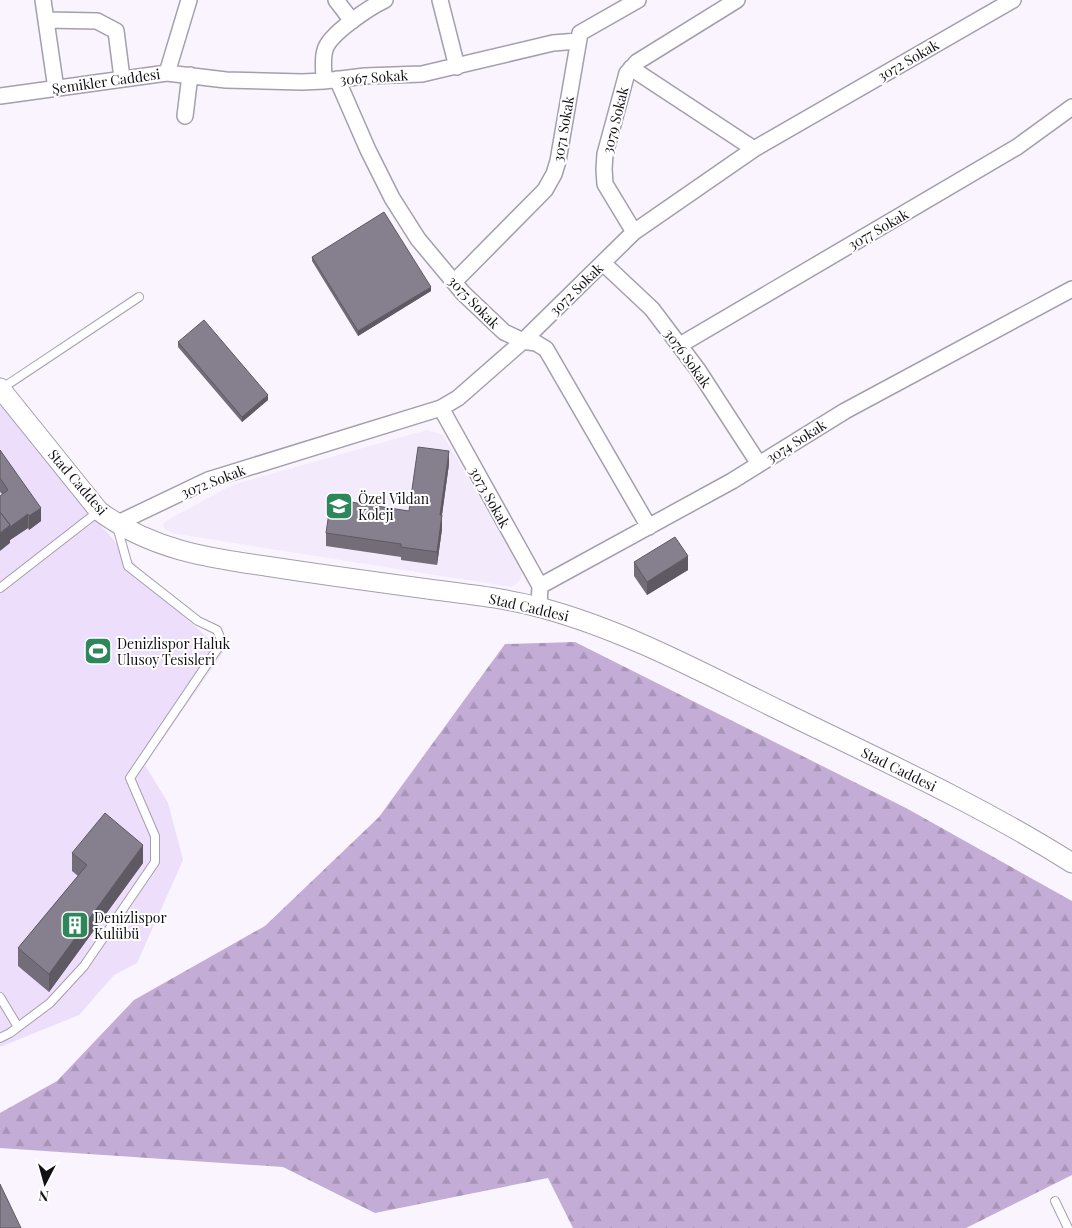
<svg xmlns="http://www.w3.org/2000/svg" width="1072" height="1228" font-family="'Playfair Display',serif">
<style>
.built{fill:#f3eafc}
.green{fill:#eddefb}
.forest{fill:url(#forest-firs)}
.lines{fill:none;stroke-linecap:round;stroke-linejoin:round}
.service-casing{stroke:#a59ead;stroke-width:10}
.minor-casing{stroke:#a59ead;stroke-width:18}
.tertiary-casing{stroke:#a59ead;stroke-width:21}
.service{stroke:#fff;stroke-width:8}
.minor{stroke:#fff;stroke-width:15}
.tertiary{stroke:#fff;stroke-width:19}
.wall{fill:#736d79}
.shaded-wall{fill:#5e5963}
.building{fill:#867f8d;stroke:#5e5963}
.labels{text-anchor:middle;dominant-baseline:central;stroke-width:4;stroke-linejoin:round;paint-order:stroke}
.street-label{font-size:14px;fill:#141116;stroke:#fff}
.poi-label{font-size:14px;fill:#141116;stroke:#fff;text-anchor:start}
</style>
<defs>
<pattern id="forest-firs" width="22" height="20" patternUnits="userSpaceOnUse" patternTransform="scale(1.25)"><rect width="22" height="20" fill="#c3add7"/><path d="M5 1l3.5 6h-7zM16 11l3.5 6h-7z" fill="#a794b8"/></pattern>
</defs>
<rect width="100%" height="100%" fill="#f9f4fe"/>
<path class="built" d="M427,430L443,435L523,572L518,583L511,587L171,533L164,528L163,524L166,521L232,485Z"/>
<path class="green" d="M0,388L101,526L173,606L223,652L145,765L168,803L183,860L137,963L114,975L79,1015L0,1047Z"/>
<path class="forest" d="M575,642L906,808L1072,901V1175L966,1228H573L548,1178L375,1213L283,1167L0,1148V1113L57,1081L134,1000L265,926L379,817L505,644Z"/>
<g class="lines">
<g class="service-casing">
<path id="service" d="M1,389L139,297
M0,588L99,511
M0,997L18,1027
M0,1038L10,1033L50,1003L84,966L155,862V836L130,778L222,642L217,630L198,621L128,566L117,526
M1055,1201L1068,1228"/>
</g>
<g class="minor-casing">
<path id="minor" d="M43,0L56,89
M336,0L352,21
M440,0L457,67
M46,20L97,21L116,31L122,78
M631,68L754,149
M167,73L226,80L302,82L324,81L365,76L422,74L553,43L578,41
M337,79L368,150L392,198L418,239L463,293L504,332L523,341L536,343L546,349L649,527
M324,81C324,72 322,59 325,50C329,34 370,7 385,0
M0,96L167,73L189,0
M185,116L190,75
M634,232L605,184L604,169L605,154L627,73L637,62L737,0
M603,263L652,309L698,370L759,464
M454,282L545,190L554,174L558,161L580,33L638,0
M680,345L1017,147L1072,107
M441,408L540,586
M116,524L208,480L441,408L458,398L523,341L634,232L754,149L1013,0
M539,607L540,586L732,481L845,411L1072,289"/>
</g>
<g class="tertiary-casing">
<path id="tertiary" d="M0,388L99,511C151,550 209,558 272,567C324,575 376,582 428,589C466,594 505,598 542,608C627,631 705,674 783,712C881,760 980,805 1072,863"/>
</g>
<use href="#service" class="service"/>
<use href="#minor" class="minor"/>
<use href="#tertiary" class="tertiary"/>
</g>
<path class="wall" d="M312,257L431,291L358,336L312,261Z
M178,342L268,400L242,422L178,347Z
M0,450L41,521L29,530L28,528L10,540V543L2,494L0,492Z
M449,464L442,515V529L437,565L401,560V557L326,546V533L409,511Z
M634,562L688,570L647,595L634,576Z
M72,853L143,863L49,992L18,966V948L78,876L72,871Z"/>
<path class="shaded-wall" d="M431,287V291L358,336V331Z
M268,395V400L242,422V417Z
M449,451V464L440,529V515Z
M41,508V521L29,530V516Z
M28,514V528L10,540V543L0,551V533L10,525Z
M442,515V529L437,565V552Z
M688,556V570L647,595V582Z
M143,845V863L49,992V974Z"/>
<path class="building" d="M384,212L431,287L358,331L312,257Z
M204,320L268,395L242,417L178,342Z
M418,447L449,451L440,515H442L437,552L401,547V544L326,533L331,499L409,511Z
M0,450L41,508L29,516L28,514L10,527V525L0,512V496L8,490L0,478Z
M0,512L10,525L0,533Z
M675,537L688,556L647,582L634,562Z
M105,813L143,845L49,974L18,948L87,865L72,853Z
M0,1184L21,1228H0Z"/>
<defs>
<g id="school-square" transform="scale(1.4375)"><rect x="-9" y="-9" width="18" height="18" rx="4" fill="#2e865b" stroke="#fff"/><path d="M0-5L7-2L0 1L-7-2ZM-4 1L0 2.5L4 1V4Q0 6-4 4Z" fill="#fff"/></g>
<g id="stadium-square" transform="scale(1.4375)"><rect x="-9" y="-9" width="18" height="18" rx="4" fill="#2e865b" stroke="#fff"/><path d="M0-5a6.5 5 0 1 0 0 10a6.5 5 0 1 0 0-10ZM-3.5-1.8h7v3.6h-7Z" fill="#fff"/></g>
<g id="building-square" transform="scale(1.4375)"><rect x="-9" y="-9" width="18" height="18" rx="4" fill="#2e865b" stroke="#fff"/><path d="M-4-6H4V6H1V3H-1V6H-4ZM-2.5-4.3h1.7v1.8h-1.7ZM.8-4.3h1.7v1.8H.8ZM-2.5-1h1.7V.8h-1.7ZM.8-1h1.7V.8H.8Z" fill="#fff"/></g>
</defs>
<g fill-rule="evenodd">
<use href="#school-square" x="339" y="506"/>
<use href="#stadium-square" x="98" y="651"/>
<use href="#building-square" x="75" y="925"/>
</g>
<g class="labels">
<g class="street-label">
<text transform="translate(908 60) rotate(-30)">3072 Sokak</text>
<text transform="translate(374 77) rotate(-4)">3067 Sokak</text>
<text transform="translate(106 81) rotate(-8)">Şemikler Caddesi</text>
<text transform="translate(615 120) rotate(-76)">3079 Sokak</text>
<text transform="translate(563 129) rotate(-80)">3071 Sokak</text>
<text transform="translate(878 229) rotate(-30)">3077 Sokak</text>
<text transform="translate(576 289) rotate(-44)">3072 Sokak</text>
<text transform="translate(474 302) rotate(46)">3075 Sokak</text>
<text transform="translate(688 358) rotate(54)">3076 Sokak</text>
<text transform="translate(796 441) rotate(-32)">3074 Sokak</text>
<text transform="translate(213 481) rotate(-21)">3072 Sokak</text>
<text transform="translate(78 482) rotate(49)">Stad Caddesi</text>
<text transform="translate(490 497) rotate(61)">3073 Sokak</text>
<text transform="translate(529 607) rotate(13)">Stad Caddesi</text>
<text transform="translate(899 769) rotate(26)">Stad Caddesi</text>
</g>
<g class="poi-label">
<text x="358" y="498">Özel Vildan<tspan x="358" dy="16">Koleji</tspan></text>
<text x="117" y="643">Denizlispor Haluk<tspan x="117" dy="16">Ulusoy Tesisleri</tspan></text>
<text x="94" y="917">Denizlispor<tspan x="94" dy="16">Kulübü</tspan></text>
</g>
</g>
<g transform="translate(45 1183) rotate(186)" stroke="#ffffff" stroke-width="4" paint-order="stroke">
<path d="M0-4L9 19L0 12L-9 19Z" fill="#141116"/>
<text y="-8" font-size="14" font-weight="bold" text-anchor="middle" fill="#141116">N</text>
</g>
</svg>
